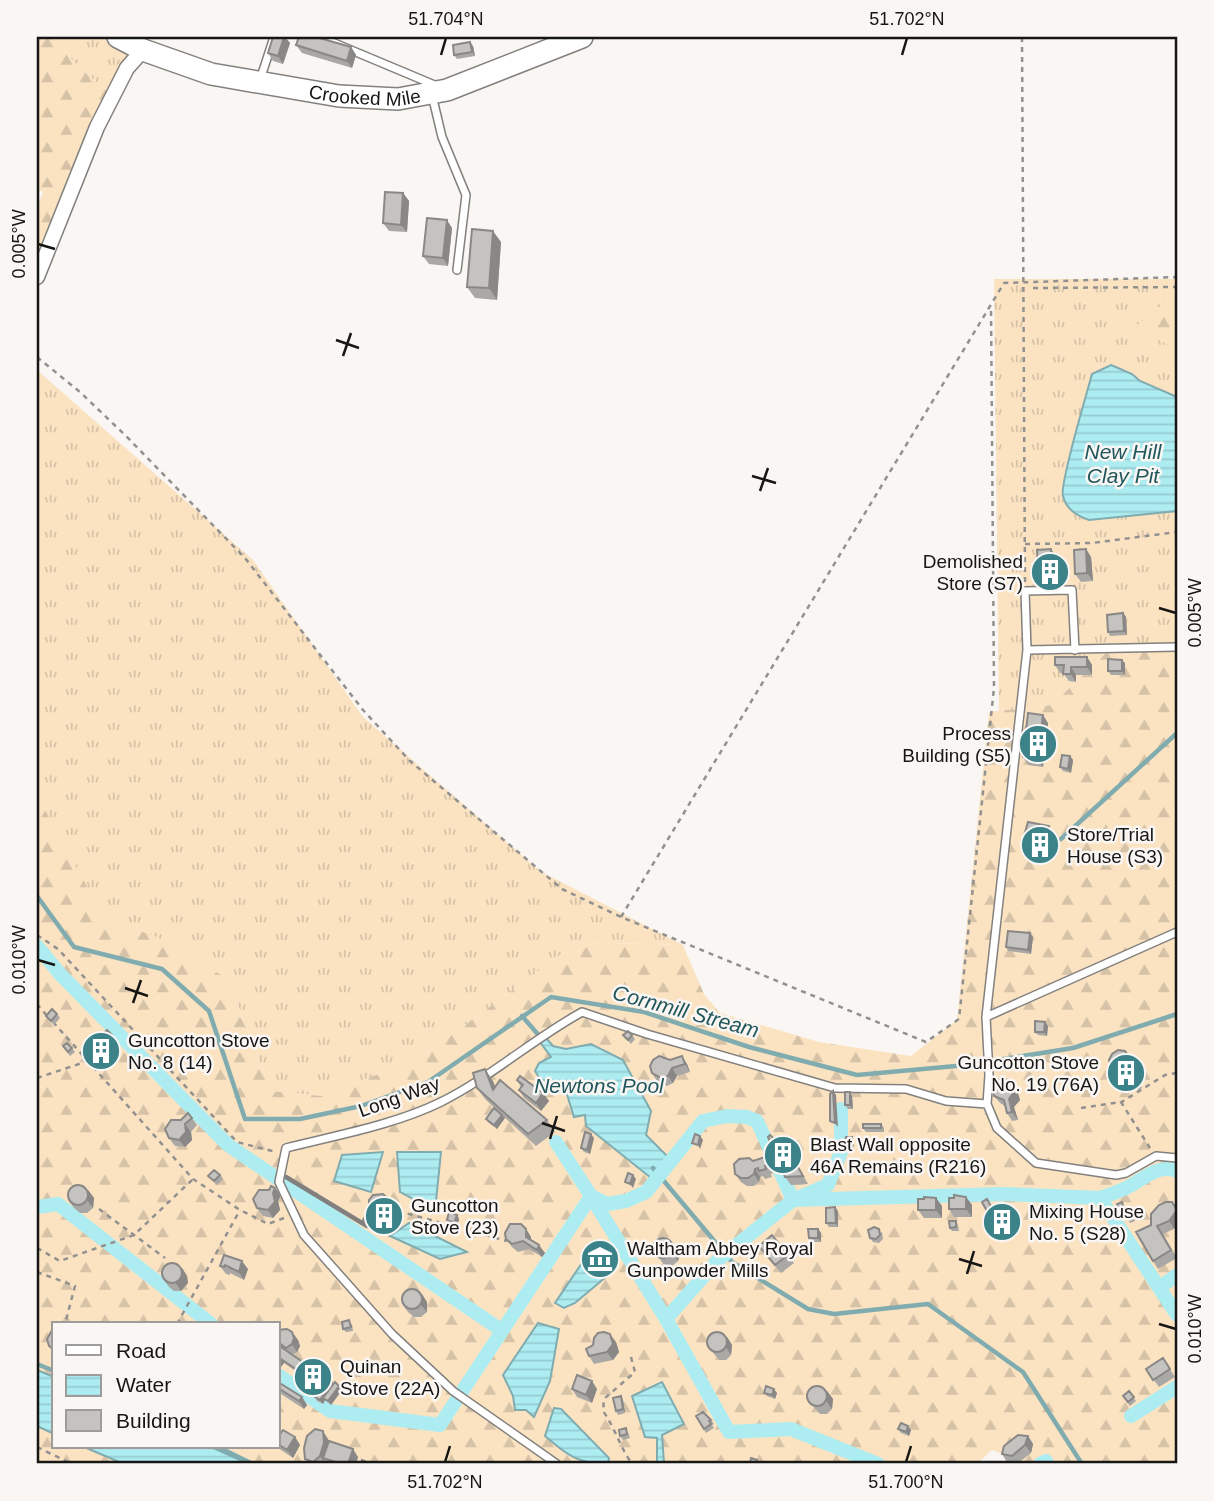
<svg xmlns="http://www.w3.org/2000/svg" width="1214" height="1501" font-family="Arial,sans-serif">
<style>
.grass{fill:url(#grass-tufts)}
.forest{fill:url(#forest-firs);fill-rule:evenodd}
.water{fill:url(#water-rules);stroke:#80acb0;stroke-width:2}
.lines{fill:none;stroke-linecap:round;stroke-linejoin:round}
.stream{stroke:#80acb0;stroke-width:4.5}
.canal{stroke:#adedf2;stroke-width:14}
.lane-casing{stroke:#83817e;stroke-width:10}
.street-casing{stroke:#83817e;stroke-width:17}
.secondary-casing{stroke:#83817e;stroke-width:24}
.path{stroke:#92918f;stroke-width:2.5;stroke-dasharray:5 5;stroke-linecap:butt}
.lane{stroke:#fff;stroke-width:7}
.street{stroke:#fff;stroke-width:14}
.secondary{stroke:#fff;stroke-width:21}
.rail{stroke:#82807e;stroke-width:4.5}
.wall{fill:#a9a8a5}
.shaded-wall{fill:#8a8886}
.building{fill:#c5c3c0;stroke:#8a8886;stroke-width:2}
.ticks{fill:none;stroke:#161615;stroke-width:2.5}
.labels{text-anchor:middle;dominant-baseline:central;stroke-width:5;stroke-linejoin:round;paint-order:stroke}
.street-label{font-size:19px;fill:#161615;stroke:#f9f6f3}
.poi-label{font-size:19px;fill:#161615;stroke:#f9f6f3;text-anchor:start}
.water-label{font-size:21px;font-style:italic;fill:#21575c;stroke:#f9f6f3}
.neatline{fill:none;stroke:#161615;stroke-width:2.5}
.ticks-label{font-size:18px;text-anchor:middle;fill:#161615}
</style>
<defs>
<pattern id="grass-tufts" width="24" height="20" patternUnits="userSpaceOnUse" patternTransform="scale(1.75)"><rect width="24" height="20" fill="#fbe3c2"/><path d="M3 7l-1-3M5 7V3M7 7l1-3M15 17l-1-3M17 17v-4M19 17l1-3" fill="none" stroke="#d6c2a6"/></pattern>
<pattern id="forest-firs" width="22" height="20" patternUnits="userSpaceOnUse" patternTransform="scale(1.75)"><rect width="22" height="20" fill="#fbe3c2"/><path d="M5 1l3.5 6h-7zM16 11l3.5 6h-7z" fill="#d6c2a6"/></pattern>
<pattern id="water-rules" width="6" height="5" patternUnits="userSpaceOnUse" patternTransform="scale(1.75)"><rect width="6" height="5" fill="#adedf2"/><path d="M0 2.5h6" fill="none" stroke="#94cacf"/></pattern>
</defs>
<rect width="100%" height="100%" fill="#f9f6f3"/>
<path class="grass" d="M52,37H143L135,60L113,94C89,78 70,59 52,37Z
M994,279H1177V642L1106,653L1052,705L999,711Z
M37,370L253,560L363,717L540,871L683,945L578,942L420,1058L321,1096L271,1091L228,979L104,922L43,808L37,804Z"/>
<path class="forest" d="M37,37H52C70,59 89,78 113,94L37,267V209L43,192L37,189Z
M1171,297H1177V350L1135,327Z
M1177,642V1464H1031L992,1450L977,1464H661L664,1463L662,1435L657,1437V1464H608L609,1458L561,1409L554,1408L545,1436L567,1455L589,1464H249L211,1447H278V1324H54V1377L37,1370V804L43,807L105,919L157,937L228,979L271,1091L321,1096L420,1058L578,942L683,945L704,994L720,1013L819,1042L911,1056L957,1020L989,712L1052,705L1106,653ZM591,1044C600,1049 618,1054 624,1062C642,1085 648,1148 652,1178L586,1126L585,1115L574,1116L565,1088L539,1063L551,1057L553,1046L566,1049ZM538,1323L559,1329L534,1417L526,1410H515L513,1396L503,1375Z
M37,1426L54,1434V1447H84L124,1464H37Z"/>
<path class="water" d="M1111,365L1132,374L1140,381L1177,397V511L1089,520C1077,516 1066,509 1063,496C1059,485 1087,393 1092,374Z
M546,1038L553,1046L566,1049L591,1044L623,1060L651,1111L646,1135L670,1159L651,1178L586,1126L585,1115L574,1117L565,1088L540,1079L535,1071L539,1063L551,1057L540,1042Z
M383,1152L371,1192L334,1181L342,1155Z
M397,1152H441L435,1211L400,1192Z
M409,1223L467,1252L440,1259L390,1236Z
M590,1251L607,1276L575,1303L564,1308L555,1303Z
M538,1323L559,1329L550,1381L534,1417L526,1410H515L513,1396L503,1375Z
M37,1370L54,1377V1434L37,1426Z
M662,1382L684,1424L662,1435L664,1463L657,1464V1438L645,1437L632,1396Z
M554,1408L561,1409L609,1458L608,1464C578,1464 567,1455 545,1436Z
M84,1447H211L249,1464H124Z"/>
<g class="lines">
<path class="stream" d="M1061,839L1177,733
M37,896L74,947L162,969L209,1011L245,1119H300L361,1106L428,1082L551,997L644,1012L749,1047L857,1075L967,1065L1073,1048L1177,1014
M522,1016L542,1039
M653,1168L732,1262L808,1309L834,1314L928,1304L1023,1372L1082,1464
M37,1364L54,1371
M218,1447L253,1464"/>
<path class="canal" d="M37,946L60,974L228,1145L501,1330
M841,1109V1152L828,1185L793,1200L1004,1194L1100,1198L1177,1315
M591,1196L607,1204L626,1201L646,1192L703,1121L727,1116L747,1117L757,1121L793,1200L718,1260L666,1319
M592,1198L666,1319L729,1432L791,1429L878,1464
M1100,1198C1109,1195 1118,1192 1126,1188C1143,1180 1158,1163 1177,1171
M37,1207L58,1204L211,1324
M1160,1287L1177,1275
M278,1375L330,1411L440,1425L591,1196L556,1142
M1131,1416L1177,1387
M1040,1464L1046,1461"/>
<g class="lane-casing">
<path id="lane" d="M320,37L437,86
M260,80L274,37
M432,95L442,137L466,195L457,270
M1027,650L1177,647
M1075,650L1072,590L1025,591L1027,650L986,1017L989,1075L987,1104L997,1128L1036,1163L1116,1175L1126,1173L1156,1156L1177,1158
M986,1017L1177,932
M557,1464L453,1391L392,1334L304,1235L279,1182L286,1148C337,1135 394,1125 441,1102C491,1077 533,1039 582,1012L647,1034L835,1088L906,1089L946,1101L987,1104"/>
</g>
<g class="street-casing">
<path id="street" d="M37,277L97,127L127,68L143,50"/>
</g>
<g class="secondary-casing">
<g id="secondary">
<path id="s1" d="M118,37L143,50L211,74L339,96L398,99L447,90L582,37"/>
</g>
</g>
<path class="path" d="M1022,37L1025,583
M37,134V146
M1033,288L1177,287
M37,357L80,392L126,436L245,558L363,710L410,761L562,889L621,917L926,1042L959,1019L994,688L991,308
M1025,544L1092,543L1177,532
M621,917L1004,283L1177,277
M37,935L58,949L237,1142L276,1152
M37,1004L48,1017
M53,1022L193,1179L240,1210L268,1224L284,1218
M37,1078L88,1061
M1120,1103L1165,1075L1177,1073
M1081,1108L1121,1102L1150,1148
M99,1209L165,1258
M398,1211L507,1241
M37,1248L60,1261L134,1235L192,1180
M37,1272L75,1286L65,1324
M177,1324L240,1210
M631,1357L635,1372L604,1399L603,1411C615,1428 620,1447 632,1464
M37,1447L72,1464"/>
<use href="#lane" class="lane"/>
<use href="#street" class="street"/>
<use href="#secondary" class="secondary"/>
<path class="rail" d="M286,1177L367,1226"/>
</g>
<path class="wall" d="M273,37H285L290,43L283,64L273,61L268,53Z
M296,45L351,47L356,55L352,68L302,53Z
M473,46L475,56L457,59L454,55Z
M403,193L409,201L407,232L389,231L383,223Z
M452,228L448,266L429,264L423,256Z
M501,242L497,300L475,298L467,287Z
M1051,549L1056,557L1057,587L1043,588L1038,580Z
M1086,549L1091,557L1093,581L1081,582L1075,574Z
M1123,613L1126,617L1127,635L1110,636L1108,632Z
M1087,657L1092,665V675H1076V682L1069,681L1063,673H1060L1055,665Z
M1125,663V675H1111L1108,671Z
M1048,723L1043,767L1028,765L1023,757Z
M1070,756L1073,760L1071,773L1063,771L1060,767Z
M1054,833L1049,862L1030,859L1024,851L1025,848L1022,843Z
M1033,937L1031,954L1008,951L1006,947Z
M57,1014L60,1018L54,1025L46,1016Z
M1048,1026L1047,1036L1038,1035L1035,1032Z
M112,1035L118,1043L111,1049L110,1059L105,1064L94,1062L85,1048L100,1036Z
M623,1035H632L635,1039L631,1044Z
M63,1046L72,1048L75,1052L70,1056Z
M670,1060L687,1064L690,1072L677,1076L673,1083L667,1086L657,1081L652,1073Z
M1111,1067L1137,1068L1134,1076L1142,1088L1138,1091L1129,1079H1122L1117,1075Z
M517,1080L543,1093L549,1101L541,1111L524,1098L519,1090L521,1087Z
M493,1081L495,1087L547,1120L555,1132L536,1146L502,1115L505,1118L497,1129L489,1123L486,1119L501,1114L485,1099L477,1088Z
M1011,1082L1017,1090L1020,1100L1014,1107L1018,1120L1012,1121L1007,1113L1005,1106L1000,1103L994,1096Z
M850,1092L852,1096L853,1109H848L845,1105Z
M192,1118L197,1125L191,1132L192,1140L185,1147L175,1146L169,1138L181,1120Z
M881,1124L884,1128V1132H866L863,1128Z
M852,1137L854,1141L853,1149L848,1148L845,1144Z
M594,1138L590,1154L584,1152L581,1148Z
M793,1158L798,1166L808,1184L791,1185L785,1177Z
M753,1161L771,1165L773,1173L771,1174L772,1177L765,1179L763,1176L760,1177L759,1182L754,1186H747L741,1182L735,1174Z
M220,1175L223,1179L217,1185L208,1176Z
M275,1188L281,1195L278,1201L280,1210L273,1218L263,1216L257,1208L269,1190Z
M88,1190L94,1198L93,1208L87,1213H80L74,1208L69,1201Z
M966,1197L972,1205V1217H954L949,1209Z
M936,1198L942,1206V1218H924L918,1210Z
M388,1199L394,1207L393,1218L388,1222H381L374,1232L368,1228L363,1220Z
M1159,1205L1174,1229L1163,1234L1177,1258L1158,1269L1153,1261Z
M1125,1206L1127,1211L1132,1214L1135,1221L1130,1223L1125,1213L1122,1214L1119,1211Z
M994,1210L1010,1221L1012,1230L1005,1238L995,1237L986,1223Z
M838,1211V1227H829L826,1223Z
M457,1215L459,1219L457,1227L449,1224L447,1220Z
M956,1221L958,1225L959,1231H952L950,1228Z
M526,1229L531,1237V1240L545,1253L542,1257L529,1249L518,1252L512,1247L506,1239Z
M818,1229L821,1233V1242H811L809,1238Z
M882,1232L883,1239L879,1243L873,1242L870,1238Z
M668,1238L680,1254L678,1261L672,1266H665L653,1250Z
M759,1246L788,1255L794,1263L781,1273Z
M224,1255L248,1269L244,1280L230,1273V1275L226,1274L220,1266Z
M182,1268L187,1276L188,1283L181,1291H174L169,1287L163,1279Z
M427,1302V1312L421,1317H414L408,1312L403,1305Z
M352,1324L353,1331L346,1332L343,1329Z
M278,1330L292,1332L298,1340L300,1346L297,1352L293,1355L333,1384L339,1386L342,1390L331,1405L325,1400L323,1404L317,1401L315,1397L320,1388L284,1363L280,1368L278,1367Z
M727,1337L732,1345L731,1355L726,1360H719L706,1344Z
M616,1342L619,1352L613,1360L594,1364L589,1356Z
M1163,1358L1175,1377L1159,1387L1146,1369Z
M278,1382L302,1397L307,1405L304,1409L278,1392Z
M572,1389H597L592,1403L577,1397Z
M827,1391L833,1399L832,1409L827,1414H820L807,1399Z
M1129,1391L1136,1401L1130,1406L1123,1396Z
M764,1393H777L775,1399L767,1396Z
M623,1400L625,1413L618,1415L616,1411Z
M696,1416L711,1420L714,1424L712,1425L714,1428L706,1433Z
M898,1429L911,1430L909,1436L901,1433Z
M628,1432L630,1438L623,1440L620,1436Z
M1028,1436L1033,1444L1031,1453L1017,1464L1007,1462L1002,1454Z
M278,1437H295L300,1445L293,1458L281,1450L278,1447Z
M328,1439L329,1442L358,1457L356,1464H328L326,1462L324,1464H308L305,1459Z"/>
<path class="shaded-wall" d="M284,37H285L290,43L283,64L278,56Z
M470,42L473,46L475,56L472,52Z
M351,47L356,55L352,68L347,61Z
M403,193L409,201L407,232L401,225Z
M447,220L452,228L448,266L443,258Z
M493,231L501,242L497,300L489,288Z
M1051,549L1056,557L1057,587L1052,579Z
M1086,549L1091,557L1093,581L1087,573Z
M1123,613L1126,617L1127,635L1124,631Z
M1087,657L1092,665V675L1087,667Z
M1122,660L1125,663V675L1122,671Z
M1071,667L1076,675V682L1071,674Z
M1043,715L1048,723L1043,767L1037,759Z
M1070,756L1073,760L1071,773L1068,769Z
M1049,826L1054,833L1049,862L1044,855Z
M1030,933L1033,937L1031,954L1028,950Z
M1045,1022L1048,1026L1047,1036L1044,1032Z
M105,1041L111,1049L110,1059L105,1051Z
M682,1056L687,1064L690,1072L685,1064Z
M1131,1060L1137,1068L1134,1076L1142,1088L1129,1068Z
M672,1068L677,1076L673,1083L668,1076Z
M485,1069L493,1081L501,1102L493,1090Z
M1011,1082L1017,1090L1020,1100L1014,1107L1018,1120L1012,1112L1009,1099Z
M833,1091L836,1095L838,1127L835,1123Z
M850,1092L852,1096L853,1109L850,1105Z
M543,1093L549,1101L541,1111L536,1103Z
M502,1115L505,1118L497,1129L494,1125Z
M185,1124L191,1132L192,1140L185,1147L179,1140Z
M591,1134L594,1138L590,1154L587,1150Z
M700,1136L703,1140L700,1149L698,1145Z
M852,1137L854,1141L853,1149L851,1145Z
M765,1157L771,1165L773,1173L768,1165Z
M755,1169L760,1177L759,1182L754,1174Z
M633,1175L636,1179L633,1188L630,1184Z
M275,1188L281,1195L278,1201L280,1210L273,1218L268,1210Z
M88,1190L94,1198L93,1208L87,1200Z
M966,1197L972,1205V1217L966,1209Z
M936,1198L942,1206V1218L936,1210Z
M388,1199L394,1207L393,1218L388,1210Z
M1172,1202L1177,1210V1225L1174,1229L1169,1221Z
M835,1207L838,1211V1227L836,1223Z
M1004,1213L1010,1221L1012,1230L1005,1238L1000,1231Z
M375,1214L381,1222L374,1232L369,1224Z
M457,1215L459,1219L457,1227L454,1223Z
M526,1229L531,1237V1245L526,1237Z
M818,1229L821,1233V1242L818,1238Z
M539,1245L545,1253L542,1257L537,1250Z
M674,1246L680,1254L678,1261L672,1253Z
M242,1261L248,1269L244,1280L239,1272Z
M182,1268L187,1276L188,1283L181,1291L176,1283Z
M422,1294L427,1302V1312L421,1305Z
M292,1332L298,1340L300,1346L297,1352L292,1344Z
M610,1334L616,1342L619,1352L613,1360L607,1352Z
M727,1337L732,1345L731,1355L726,1347Z
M281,1359L284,1363L280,1368L278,1365V1363Z
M592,1381L597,1389L592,1403L586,1395Z
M332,1382L335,1386L323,1398L325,1400L323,1404L320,1400Z
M339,1386L342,1390L331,1405L328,1401Z
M774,1389L777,1393L775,1399L772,1395Z
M827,1391L833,1399L832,1409L827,1402Z
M621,1396L623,1400L625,1413L623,1409Z
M302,1397L307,1405L304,1409L299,1401Z
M908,1426L911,1430L909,1436L906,1432Z
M323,1431L328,1439L330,1450L323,1458L326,1462L325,1463L320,1456Z
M1028,1436L1033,1444L1031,1453L1025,1445Z
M295,1437L300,1445L293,1458L287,1450Z
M353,1449L358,1457L356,1464H348Z"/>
<path class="building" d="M273,37H284L278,56L268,53Z
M299,37H316L351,47L347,61L296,45Z
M470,42L472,52L454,55L453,45Z
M385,192L403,193L401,225L383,223Z
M427,218L447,220L443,258L423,256Z
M472,229L493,231L489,288L467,287Z
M1051,549L1052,579L1038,580L1037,550Z
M1086,549L1087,573L1075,574L1074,550Z
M1123,613L1124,631L1108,632L1107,615Z
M1055,657H1087V667H1071V674H1063L1064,665H1055Z
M1108,659L1122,660V671H1108Z
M1028,713L1043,715L1037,759L1023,757Z
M1062,755L1070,756L1068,769L1060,767Z
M1028,822L1049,826L1044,855L1024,851L1026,844L1022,843Z
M1008,931L1030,933L1028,950L1006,947Z
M52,1009L57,1014L51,1021L46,1016Z
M1035,1021L1045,1022L1044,1032H1035Z
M107,1030L112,1035L105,1041V1051L99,1056L89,1054L85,1048L87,1038L94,1035L100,1036Z
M628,1031L632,1035L628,1040L623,1035Z
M67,1043L72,1048L68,1052L63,1046Z
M1118,1050L1125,1051L1131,1060L1129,1068L1137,1080L1132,1083L1124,1071H1117L1111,1067L1109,1060L1112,1054Z
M659,1056L670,1060L682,1056L685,1064L672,1068L668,1076L661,1078L652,1073L650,1066L653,1060Z
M485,1069L493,1090L500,1080L547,1120L528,1134L477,1088L473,1073Z
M520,1076L543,1093L536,1103L519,1090L523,1085L517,1080Z
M1005,1079L1011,1082L1014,1092L1009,1099L1012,1112L1007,1113L1004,1100L994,1096L993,1089L998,1080Z
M833,1091L835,1123L830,1121V1094Z
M845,1092H850V1105H845Z
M494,1108L502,1115L494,1125L486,1119Z
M188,1113L192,1118L185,1124L186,1132L179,1140L169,1138L165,1129L171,1120H181Z
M863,1124H881V1128H863Z
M585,1132L591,1134L587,1150L581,1148Z
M695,1134L700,1136L698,1145L692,1143Z
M770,1135L793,1158L803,1176L785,1177L768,1137Z
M846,1137H852L851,1145L845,1144Z
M765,1157L768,1165L765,1166L766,1169L759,1171L758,1168L755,1169L754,1174L748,1178H741L735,1174L734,1164L739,1159L749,1158L753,1161Z
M214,1170L220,1175L214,1181L208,1176Z
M628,1173L633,1175L630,1184L625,1182Z
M68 1195a10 10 0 1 1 20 0a10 10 0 1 1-20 0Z
M271,1186L275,1188L273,1193L275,1202L268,1210L257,1208L253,1199L259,1190H269Z
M383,1194L388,1199V1210L382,1214H375L369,1224L363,1220L369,1210V1200L373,1195Z
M954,1195L966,1197V1209H949V1198H954Z
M924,1197L936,1198V1210H918V1199H924Z
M987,1199L993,1210L1004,1213L1007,1223L1000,1231L990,1229L986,1223L988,1213L982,1202Z
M1122,1202L1124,1209L1119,1211L1117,1204Z
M1166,1202H1172L1177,1210L1169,1221L1157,1226L1171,1250L1153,1261L1136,1232L1151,1225V1214L1159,1205Z
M835,1207L836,1223H826V1208Z
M1130,1210L1132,1217L1127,1219L1125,1212Z
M449,1212L457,1215L454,1223L447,1220Z
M949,1221H956V1227L950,1228Z
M510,1224H521L526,1229V1237L539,1245L537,1250L523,1241L512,1244L506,1239L505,1233Z
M874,1227L879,1229L880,1235L876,1239L870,1238L868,1230Z
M808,1229H818V1238H809Z
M772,1235L788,1255L775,1265L759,1246Z
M653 1248a10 10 0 1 1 20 0a10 10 0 1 1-20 0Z
M224,1255L242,1261L239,1272L225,1265L224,1267L220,1266Z
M162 1273a10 10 0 1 1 20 0a10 10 0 1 1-20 0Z
M402 1299a10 10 0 1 1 20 0a10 10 0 1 1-20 0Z
M349,1320L351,1327L343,1329L342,1322Z
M287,1329L292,1332L294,1338L292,1344L286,1348L278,1342V1330Z
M52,1330H54V1350L49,1346L47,1339Z
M707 1342a10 10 0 1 1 20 0a10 10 0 1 1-20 0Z
M604,1332L610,1334L613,1344L607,1352L589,1356L586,1349L593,1345L594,1338L598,1333Z
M278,1345L332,1382L320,1400L315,1397L321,1386L281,1359L278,1363Z
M1163,1358L1170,1369L1153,1380L1146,1369Z
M577,1375L592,1381L586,1395L572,1389Z
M278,1382L302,1397L299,1401L278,1388Z
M335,1382L339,1386L328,1401L323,1398Z
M807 1396a10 10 0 1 1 20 0a10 10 0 1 1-20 0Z
M766,1386L774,1389L772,1395L764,1393Z
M1129,1391L1134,1397L1128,1402L1123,1396Z
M621,1396L623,1409L616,1411L613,1398Z
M703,1412L711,1420L709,1421L711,1424L704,1429L696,1416Z
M901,1423L908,1426L906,1432L898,1429Z
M626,1428L627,1434L620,1436L619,1430Z
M315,1429L323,1431L324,1443L320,1456L313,1462L305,1459L304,1448L307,1436Z
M283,1430L295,1437L287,1450L278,1444V1437Z
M1018,1435L1028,1436L1025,1445L1012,1456L1002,1454L1004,1446Z
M329,1441L353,1449L348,1464H342L323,1458Z
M751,1458L757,1460L756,1464H750Z
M362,1460L371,1464H361Z"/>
<path class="ticks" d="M441,55L446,38M902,55L907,38M38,244L55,249M336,340L359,348M343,356L351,333M752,476L776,483M760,491L768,468M1159,608L1176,613M38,960L55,965M125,988L148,996M133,1003L141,980M542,1123L565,1131M550,1139L557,1116M959,1259L982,1266M967,1274L974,1251M1159,1324L1176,1329M445,1462L450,1446M906,1462L911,1446"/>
<defs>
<g id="building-disc" transform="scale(2.0125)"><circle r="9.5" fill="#3b8389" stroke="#f9f6f3"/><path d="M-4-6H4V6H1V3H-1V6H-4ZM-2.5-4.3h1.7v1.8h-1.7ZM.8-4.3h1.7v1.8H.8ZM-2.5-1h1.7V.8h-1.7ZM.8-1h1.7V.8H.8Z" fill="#fff"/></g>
<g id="museum-disc" transform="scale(2.0125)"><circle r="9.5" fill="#3b8389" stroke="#f9f6f3"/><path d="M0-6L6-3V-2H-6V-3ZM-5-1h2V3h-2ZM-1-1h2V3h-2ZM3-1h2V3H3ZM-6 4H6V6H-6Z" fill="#fff"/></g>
</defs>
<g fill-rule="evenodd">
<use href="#building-disc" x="1050" y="572"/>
<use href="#building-disc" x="1038" y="744"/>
<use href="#building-disc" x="1040" y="845"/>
<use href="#building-disc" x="101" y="1051"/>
<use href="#building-disc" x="1126" y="1073"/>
<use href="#building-disc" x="783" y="1155"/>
<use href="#building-disc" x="384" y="1216"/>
<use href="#building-disc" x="1002" y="1222"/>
<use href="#museum-disc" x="600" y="1259"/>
<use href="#building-disc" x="313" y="1377"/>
</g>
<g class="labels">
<g class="street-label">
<text stroke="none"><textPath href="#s1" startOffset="256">Crooked Mile</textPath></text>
<text transform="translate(399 1097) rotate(-20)">Long Way</text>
</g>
<g class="poi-label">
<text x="1023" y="561" text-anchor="end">Demolished<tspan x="1023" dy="22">Store (S7)</tspan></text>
<text x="1011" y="733" text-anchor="end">Process<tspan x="1011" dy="22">Building (S5)</tspan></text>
<text x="1067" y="834">Store/Trial<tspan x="1067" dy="22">House (S3)</tspan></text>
<text x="128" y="1040">Guncotton Stove<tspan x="128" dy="22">No. 8 (14)</tspan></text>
<text x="1099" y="1062" text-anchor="end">Guncotton Stove<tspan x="1099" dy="22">No. 19 (76A)</tspan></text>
<text x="810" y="1144">Blast Wall opposite<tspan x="810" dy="22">46A Remains (R216)</tspan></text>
<text x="411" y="1205">Guncotton<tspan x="411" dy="22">Stove (23)</tspan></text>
<text x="1029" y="1211">Mixing House<tspan x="1029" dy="22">No. 5 (S28)</tspan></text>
<text x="627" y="1248">Waltham Abbey Royal<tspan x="627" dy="22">Gunpowder Mills</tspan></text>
<text x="340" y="1366">Quinan<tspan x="340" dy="22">Stove (22A)</tspan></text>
</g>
<g class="water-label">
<text x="1123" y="451">New Hill<tspan x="1123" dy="24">Clay Pit</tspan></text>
<text transform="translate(686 1011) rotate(15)">Cornmill Stream</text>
<text x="599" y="1085">Newtons Pool</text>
</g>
</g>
<rect width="1214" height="1501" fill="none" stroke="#f9f6f3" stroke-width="77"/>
<rect x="52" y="1322" width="228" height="126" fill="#f9f6f3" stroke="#9e9c9a" stroke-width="2"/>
<rect x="66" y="1345" width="35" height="10" fill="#ffffff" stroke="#9e9c9a" stroke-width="2"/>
<text x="116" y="1358" font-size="21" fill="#161615">Road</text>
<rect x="66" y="1375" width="35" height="21" fill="url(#water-rules)" stroke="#9e9c9a" stroke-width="2"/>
<text x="116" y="1392" font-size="21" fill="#161615">Water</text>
<rect x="66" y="1410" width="35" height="21" fill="#c5c3c0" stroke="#9e9c9a" stroke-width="2"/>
<text x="116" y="1428" font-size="21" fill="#161615">Building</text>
<rect x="38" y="38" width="1138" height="1424" class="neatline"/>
<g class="ticks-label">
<text x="446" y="25">51.704°N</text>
<text x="907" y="25">51.702°N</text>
<text transform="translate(19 244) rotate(-90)" y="6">0.005°W</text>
<text transform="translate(1195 613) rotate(-90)" y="6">0.005°W</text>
<text transform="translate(19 960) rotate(-90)" y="6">0.010°W</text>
<text transform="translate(1195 1329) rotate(-90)" y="6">0.010°W</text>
<text x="445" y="1488">51.702°N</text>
<text x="906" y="1488">51.700°N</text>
</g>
</svg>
